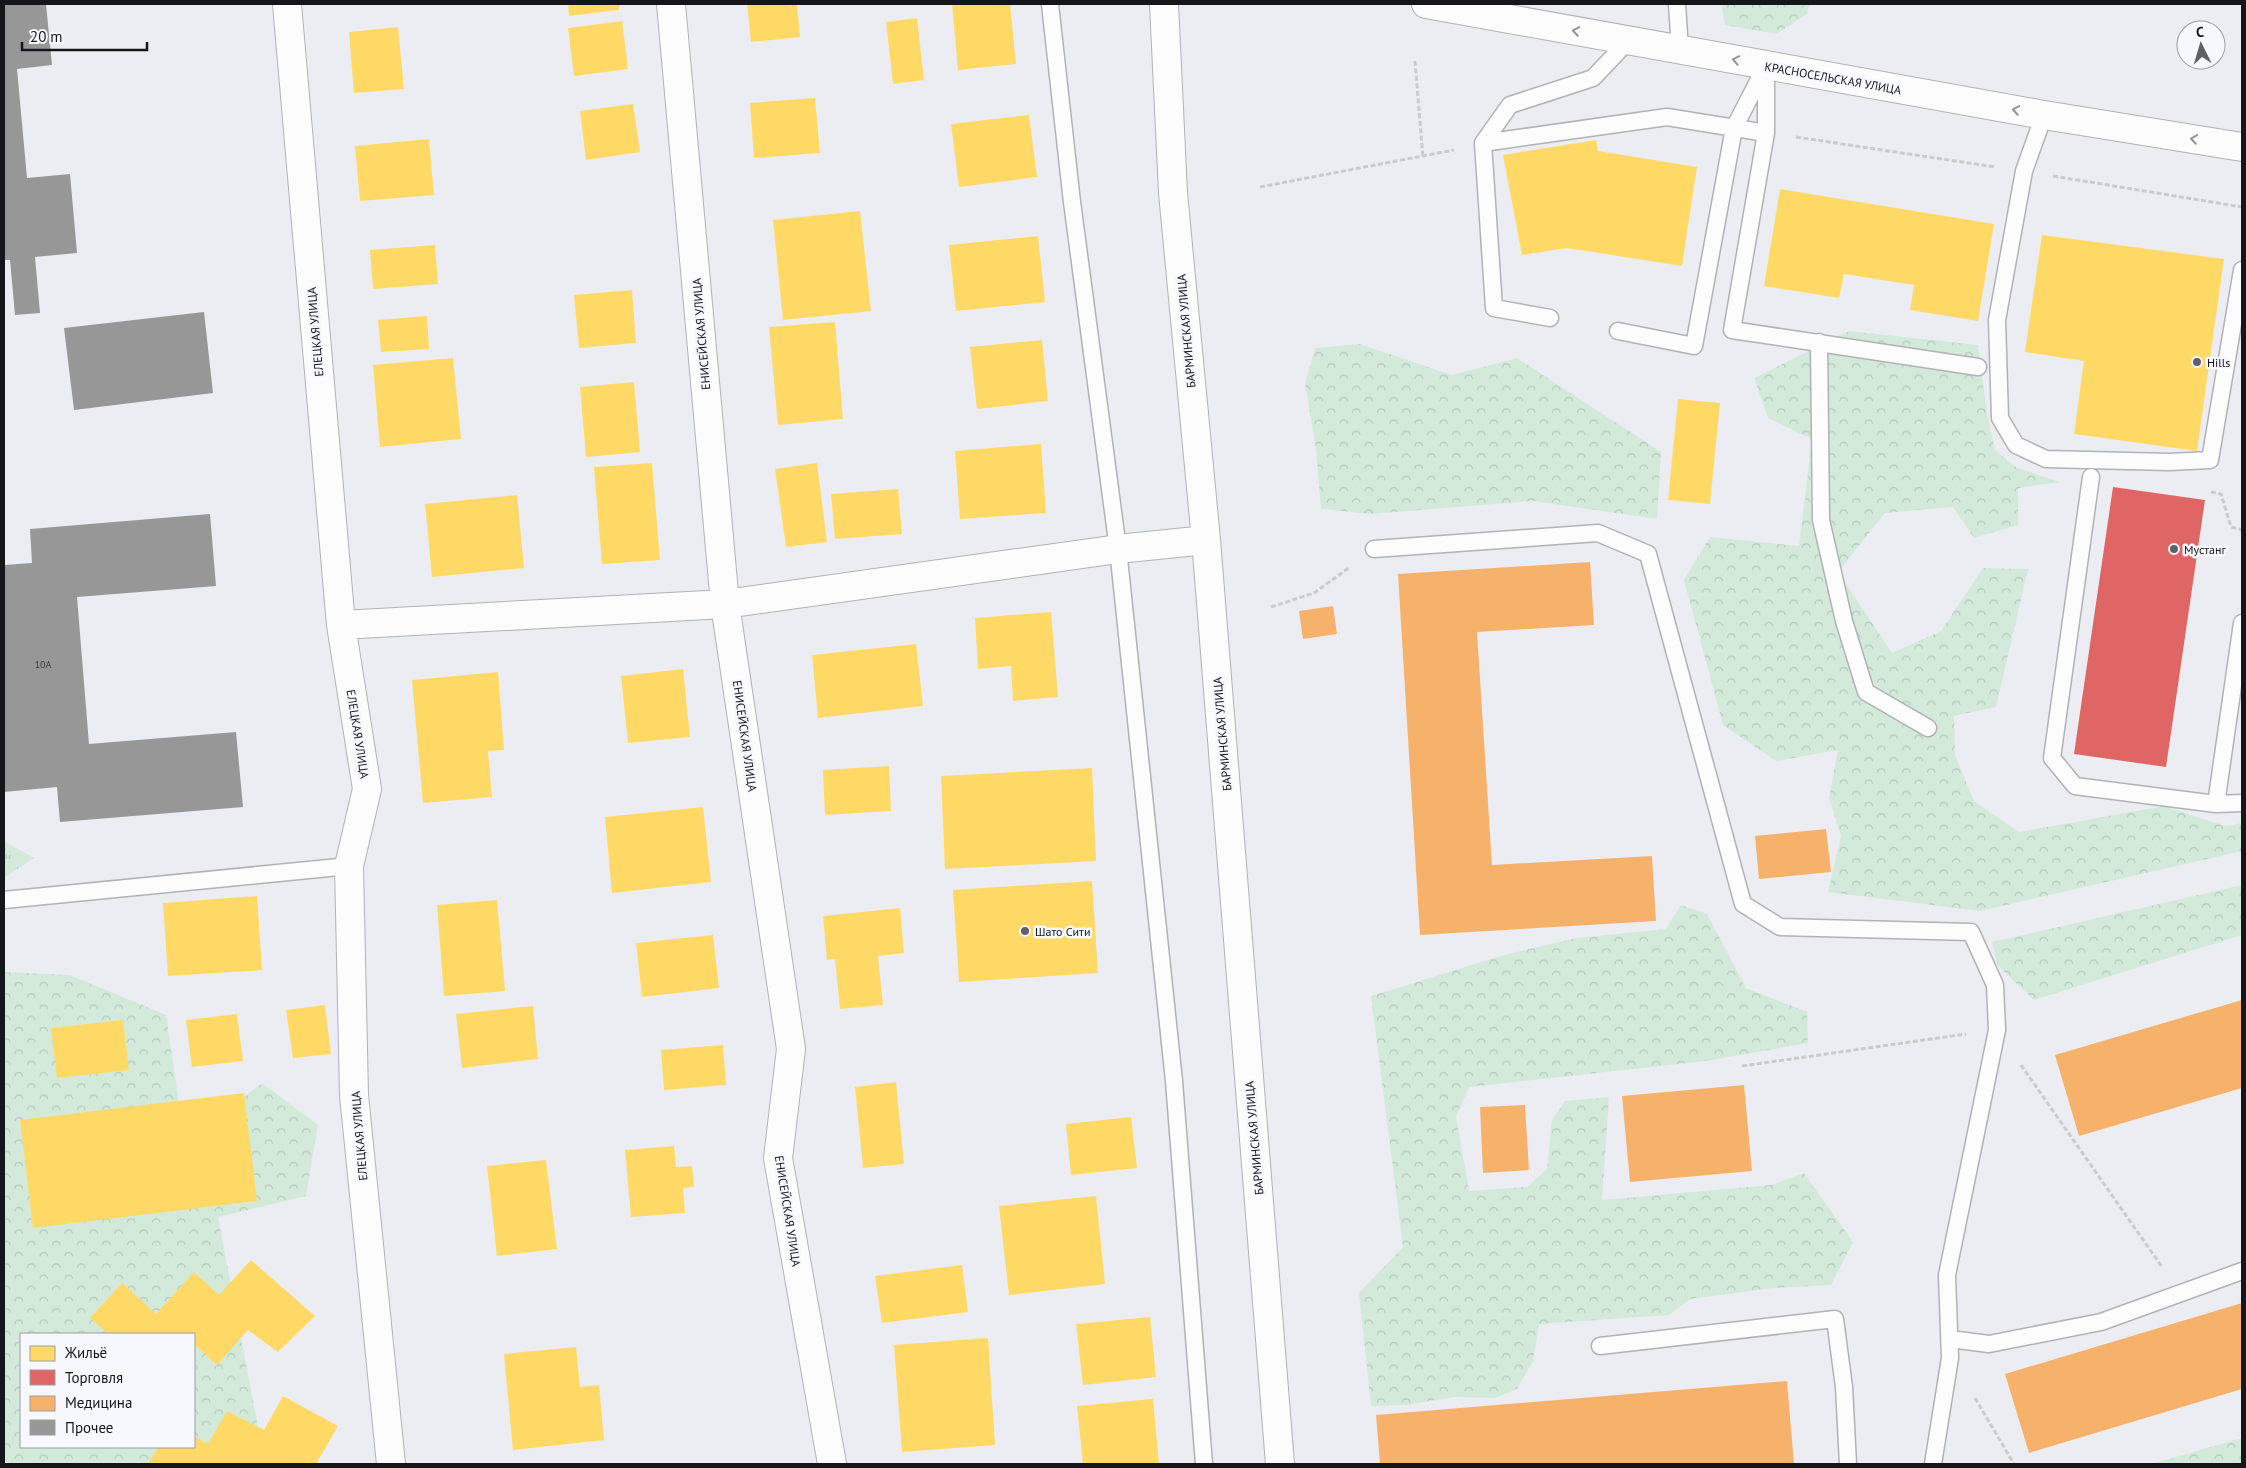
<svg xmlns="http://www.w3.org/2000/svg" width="2246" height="1468" font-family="'PT Sans',sans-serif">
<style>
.grass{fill:url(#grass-tufts)}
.forest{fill:url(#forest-crowns);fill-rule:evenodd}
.homes{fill:#ffd966}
.shops{fill:#e06666}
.health{fill:#f6b26b}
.building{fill:#989798}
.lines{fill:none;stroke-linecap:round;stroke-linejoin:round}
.service-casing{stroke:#b1b2b6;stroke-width:19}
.minor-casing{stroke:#b1b2b6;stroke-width:30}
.tertiary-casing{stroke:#b1b2b6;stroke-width:30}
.secondary-casing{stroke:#b1b2b6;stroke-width:30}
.path{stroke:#cacbcd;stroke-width:3;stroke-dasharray:5 2.5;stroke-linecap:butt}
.service{stroke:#fcfcfd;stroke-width:16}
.minor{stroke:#fcfcfd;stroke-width:28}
.tertiary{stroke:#fcfcfd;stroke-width:28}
.secondary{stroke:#fcfcfd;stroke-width:28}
.oneway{stroke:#949496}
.poi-dot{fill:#606165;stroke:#f7f8fe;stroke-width:2}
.labels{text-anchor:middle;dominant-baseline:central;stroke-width:5;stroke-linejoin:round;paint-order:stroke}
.number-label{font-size:10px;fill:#363639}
.street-label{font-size:12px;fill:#151619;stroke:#f7f8fe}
.poi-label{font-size:12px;fill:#151619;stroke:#f7f8fe;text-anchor:start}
</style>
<defs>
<pattern id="grass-tufts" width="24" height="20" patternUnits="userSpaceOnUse" patternTransform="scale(1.25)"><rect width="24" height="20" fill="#d3eadb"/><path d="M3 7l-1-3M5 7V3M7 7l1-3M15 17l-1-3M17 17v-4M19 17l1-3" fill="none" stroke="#b4c8bb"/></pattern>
<pattern id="forest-crowns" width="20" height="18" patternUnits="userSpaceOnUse" patternTransform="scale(1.25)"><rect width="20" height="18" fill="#d3eadb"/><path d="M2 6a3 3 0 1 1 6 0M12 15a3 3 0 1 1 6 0" fill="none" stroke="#b4c8bb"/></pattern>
</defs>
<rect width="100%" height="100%" fill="#ecedf2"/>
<path class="grass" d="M4,841L34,858L4,878Z"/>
<path class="forest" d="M1721,4H1809L1807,14L1776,34L1725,25Z
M1849,331L1978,345L1987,414L1995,450L2017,468L2060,482L2018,488V525L1974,538L1953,507L1885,513L1838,572L1892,653L1941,631L1983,568L2028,569L1996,707L1954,716L1955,755L1974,801L2019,832L2164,806L2225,826L2242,823V851L1980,911L1828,892L1841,836L1829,798L1838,750L1776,761L1723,725L1684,580L1710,537L1799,546L1812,439L1768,418L1754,378Z
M1360,344L1452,375L1517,358L1661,452L1657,519L1533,501L1371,514L1321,509L1316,449L1305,384L1315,348Z
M2242,885V935L2034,1000L1998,966L1992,942Z
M1681,905L1707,914L1746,988L1807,1012L1808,1043L1706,1061L1469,1087L1456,1116L1469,1191L1527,1187L1547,1169L1552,1120L1565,1101L1609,1097L1602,1200L1771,1185L1804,1173L1853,1242L1831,1285L1773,1288L1690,1299L1669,1315L1539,1324L1533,1361L1517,1389L1495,1398L1455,1397L1406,1405L1371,1406L1359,1293L1403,1247L1371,996L1504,955L1576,938L1666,929Z
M4,972L70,975L166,1015L185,1144L262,1083L318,1125L306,1196L218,1217L265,1464H4ZM21,1334H194V1447H21Z
M2242,1438V1464H2151Z"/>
<path class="homes" d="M568,4H619V10L569,16Z
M747,4H797L800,37L751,42Z
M952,4H1010L1016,64L958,70Z
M917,18L924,80L893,84L886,22Z
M622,21L628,69L574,76L568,28Z
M398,27L404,89L354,93L349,32Z
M815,98L820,153L754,158L750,103Z
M633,104L640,152L586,160L580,111Z
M1029,115L1037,177L959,187L951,124Z
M429,139L434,195L360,201L355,146Z
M1596,140L1598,151L1697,167L1682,266L1567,248L1522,255L1503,155Z
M1780,189L1994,224L1978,321L1910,310L1914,285L1844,274L1839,298L1764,286Z
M860,211L871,311L783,320L773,220Z
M2042,235L2224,259L2197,451L2074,434L2084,361L2025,352Z
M1038,236L1045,302L956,311L949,245Z
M435,245L438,284L373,289L370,250Z
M632,290L636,343L579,348L574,295Z
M427,316L429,349L381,352L378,320Z
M835,322L843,419L778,425L769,327Z
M1042,340L1048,401L977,409L970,347Z
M453,358L461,439L380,447L373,365Z
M634,382L640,452L586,457L580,387Z
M1678,399L1720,403L1710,504L1668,500Z
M1041,444L1046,513L960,519L955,451Z
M652,463L660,560L602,564L594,467Z
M817,463L827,542L786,547L775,469Z
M898,489L902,534L835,539L831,494Z
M517,495L524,568L432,577L425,504Z
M1051,612L1058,697L1013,701L1011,666L978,669L975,618Z
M916,644L923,706L818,718L812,655Z
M683,669L690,737L628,743L621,676Z
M498,672L504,750L488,751L492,797L423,803L412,680Z
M889,766L891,811L825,815L823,770Z
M1092,768L1096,861L945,869L941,776Z
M703,807L711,882L612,893L605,817Z
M1092,881L1098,973L959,982L953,890Z
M257,896L262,970L168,976L163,903Z
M497,900L505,991L444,996L437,905Z
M900,908L904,953L878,956L883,1005L840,1009L835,959L827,960L823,916Z
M713,935L719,988L642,997L636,943Z
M325,1005L331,1054L293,1058L286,1010Z
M533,1006L538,1059L462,1068L456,1014Z
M237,1014L243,1061L192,1067L186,1020Z
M123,1020L129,1070L57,1078L51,1028Z
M723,1045L726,1085L664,1090L661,1050Z
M896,1082L904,1164L863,1168L855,1087Z
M244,1093L257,1201L33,1228L20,1120Z
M1131,1117L1137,1168L1071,1175L1066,1124Z
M674,1146L676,1167L692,1166L694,1187L683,1188L685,1213L631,1217L625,1150Z
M546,1160L557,1249L497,1256L487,1166Z
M1096,1196L1105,1284L1009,1295L999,1206Z
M251,1260L315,1316L278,1352L248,1330L217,1365L194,1344V1334H108L90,1318L122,1283L156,1314L194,1272L219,1295Z
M962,1265L968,1312L882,1323L875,1276Z
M1150,1317L1156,1377L1083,1385L1076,1324Z
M988,1338L995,1445L902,1452L894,1345Z
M576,1347L580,1387L599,1385L604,1440L513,1450L504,1354Z
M283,1396L338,1426L316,1464H148L158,1447H194V1436L208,1444L227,1411L264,1430Z
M1153,1399L1159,1464H1083L1077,1406Z"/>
<path class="shops" d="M2113,487L2205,500L2166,767L2074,754Z"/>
<path class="health" d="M1590,562L1594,625L1477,632L1492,865L1652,856L1656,921L1420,935L1398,574Z
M1333,606L1337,634L1303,639L1299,611Z
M1826,829L1831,872L1759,879L1755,836Z
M2242,1000V1088L2079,1136L2055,1055Z
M1744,1085L1752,1171L1630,1182L1622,1096Z
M1525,1105L1529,1170L1483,1173L1480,1107Z
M2242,1303V1389L2029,1453L2005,1374Z
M1787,1381L1794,1464H1380L1376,1415Z"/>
<path class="building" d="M4,4H46L52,65L17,69L27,178L70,174L77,253L35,257L40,313L15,315L10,260H4Z
M204,312L213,393L74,410L64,328Z
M210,514L216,586L77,597L89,744L236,732L243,807L60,822L57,787L4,792V565L32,563L30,529Z"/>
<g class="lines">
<g class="service-casing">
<path id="service" d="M1050,4L1072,202L1118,549L1174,1081L1204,1464
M1677,4L1680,50
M1766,66V133L1732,330L1978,367
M2044,115L2024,171L1997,320L2000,418L2016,445L2046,459L2169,462L2210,460L2242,270
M1483,143L1667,117L1766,133
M1550,318L1494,308L1483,143L1510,105L1593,78L1629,40
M1618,331L1694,346L1734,128L1765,68
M1819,342L1821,520L1844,621L1866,692L1928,728
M2091,477L2052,758L2075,786L2216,804
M1374,549L1598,533L1648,554L1743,904L1780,927L1971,932L1995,985L1997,1030L1947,1275L1950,1358L1933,1464
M2242,623L2216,804L2242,803
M4,900L349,866
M1950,1339L1989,1344L2101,1322L2242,1271
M1600,1346L1835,1319L1844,1387L1848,1464"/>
</g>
<g class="minor-casing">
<path id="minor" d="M287,4L341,625L367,789L349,866L354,1095L391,1464
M671,4L725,604L791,1049L778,1158L832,1464
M341,625L725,604L1118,549L1206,540"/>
</g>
<g class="tertiary-casing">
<path id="tertiary" d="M1426,4L2044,115L2242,147"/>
</g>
<g class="secondary-casing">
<path id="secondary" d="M1164,4L1173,193L1206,540L1280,1464"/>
</g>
<path class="path" d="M1415,61L1423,158
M1796,137L1995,167
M2053,176L2242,207
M1260,187L1454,150
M2211,492L2221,494L2231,527L2242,530
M1271,607L1314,593L1350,567
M2021,1065L2162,1267
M1742,1066L1966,1034
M1975,1398L2014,1464"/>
<use href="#service" class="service"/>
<use href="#minor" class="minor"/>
<use href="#tertiary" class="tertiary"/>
<use href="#secondary" class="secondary"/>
</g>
<defs><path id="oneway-chevron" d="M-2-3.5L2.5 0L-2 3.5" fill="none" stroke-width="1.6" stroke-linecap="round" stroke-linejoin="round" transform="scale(1.25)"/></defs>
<g class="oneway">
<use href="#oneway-chevron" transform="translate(1576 31) rotate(-170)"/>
<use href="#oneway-chevron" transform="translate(1736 60) rotate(-169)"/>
<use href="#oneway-chevron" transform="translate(2016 110) rotate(-170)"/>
<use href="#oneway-chevron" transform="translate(2194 139) rotate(-171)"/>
</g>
<g class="poi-dot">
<circle cx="2197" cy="362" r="5"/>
<circle cx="2174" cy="549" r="5"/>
<circle cx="1025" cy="931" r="5"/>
</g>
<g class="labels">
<g class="number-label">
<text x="43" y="664">10А</text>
</g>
<g class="street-label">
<text transform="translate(1833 78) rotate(10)">КРАСНОСЕЛЬСКАЯ УЛИЦА</text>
<text transform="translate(1186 331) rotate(-95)">БАРМИНСКАЯ УЛИЦА</text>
<text transform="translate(315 332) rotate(-95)">ЕЛЕЦКАЯ УЛИЦА</text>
<text transform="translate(701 334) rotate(-95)">ЕНИСЕЙСКАЯ УЛИЦА</text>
<text transform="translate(358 734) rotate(81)">ЕЛЕЦКАЯ УЛИЦА</text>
<text transform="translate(1222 734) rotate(-95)">БАРМИНСКАЯ УЛИЦА</text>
<text transform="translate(745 736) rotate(82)">ЕНИСЕЙСКАЯ УЛИЦА</text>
<text transform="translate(359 1136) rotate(-95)">ЕЛЕЦКАЯ УЛИЦА</text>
<text transform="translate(1254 1138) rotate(-95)">БАРМИНСКАЯ УЛИЦА</text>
<text transform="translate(788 1211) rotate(81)">ЕНИСЕЙСКАЯ УЛИЦА</text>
</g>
<g class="poi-label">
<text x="2207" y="362">Hills</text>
<text x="2184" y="549">Мустанг</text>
<text x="1035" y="931">Шато Сити</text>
</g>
</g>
<rect width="2246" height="1468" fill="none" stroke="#151619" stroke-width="10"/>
<rect x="20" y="1333" width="175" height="115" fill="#f7f8fe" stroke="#9d9ea2"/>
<rect x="30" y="1346" width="25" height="15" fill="#ffd966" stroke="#9d9ea2"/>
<text x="65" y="1358" font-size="15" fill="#151619">Жильё</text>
<rect x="30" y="1370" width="25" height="15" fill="#e06666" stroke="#9d9ea2"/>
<text x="65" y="1383" font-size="15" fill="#151619">Торговля</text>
<rect x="30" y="1396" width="25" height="15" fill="#f6b26b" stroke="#9d9ea2"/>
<text x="65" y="1408" font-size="15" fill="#151619">Медицина</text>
<rect x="30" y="1420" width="25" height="15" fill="#989798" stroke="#9d9ea2"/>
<text x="65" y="1433" font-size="15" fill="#151619">Прочее</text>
<g transform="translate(2201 45) rotate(355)"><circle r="24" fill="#f7f8fe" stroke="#9d9ea2"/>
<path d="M0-4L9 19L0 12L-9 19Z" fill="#606165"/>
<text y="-8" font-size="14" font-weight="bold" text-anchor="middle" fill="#151619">С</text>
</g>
<path d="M22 42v8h125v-8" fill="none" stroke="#151619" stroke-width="2.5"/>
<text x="30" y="42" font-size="15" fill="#151619" stroke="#f7f8fe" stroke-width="4" paint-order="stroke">20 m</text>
</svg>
